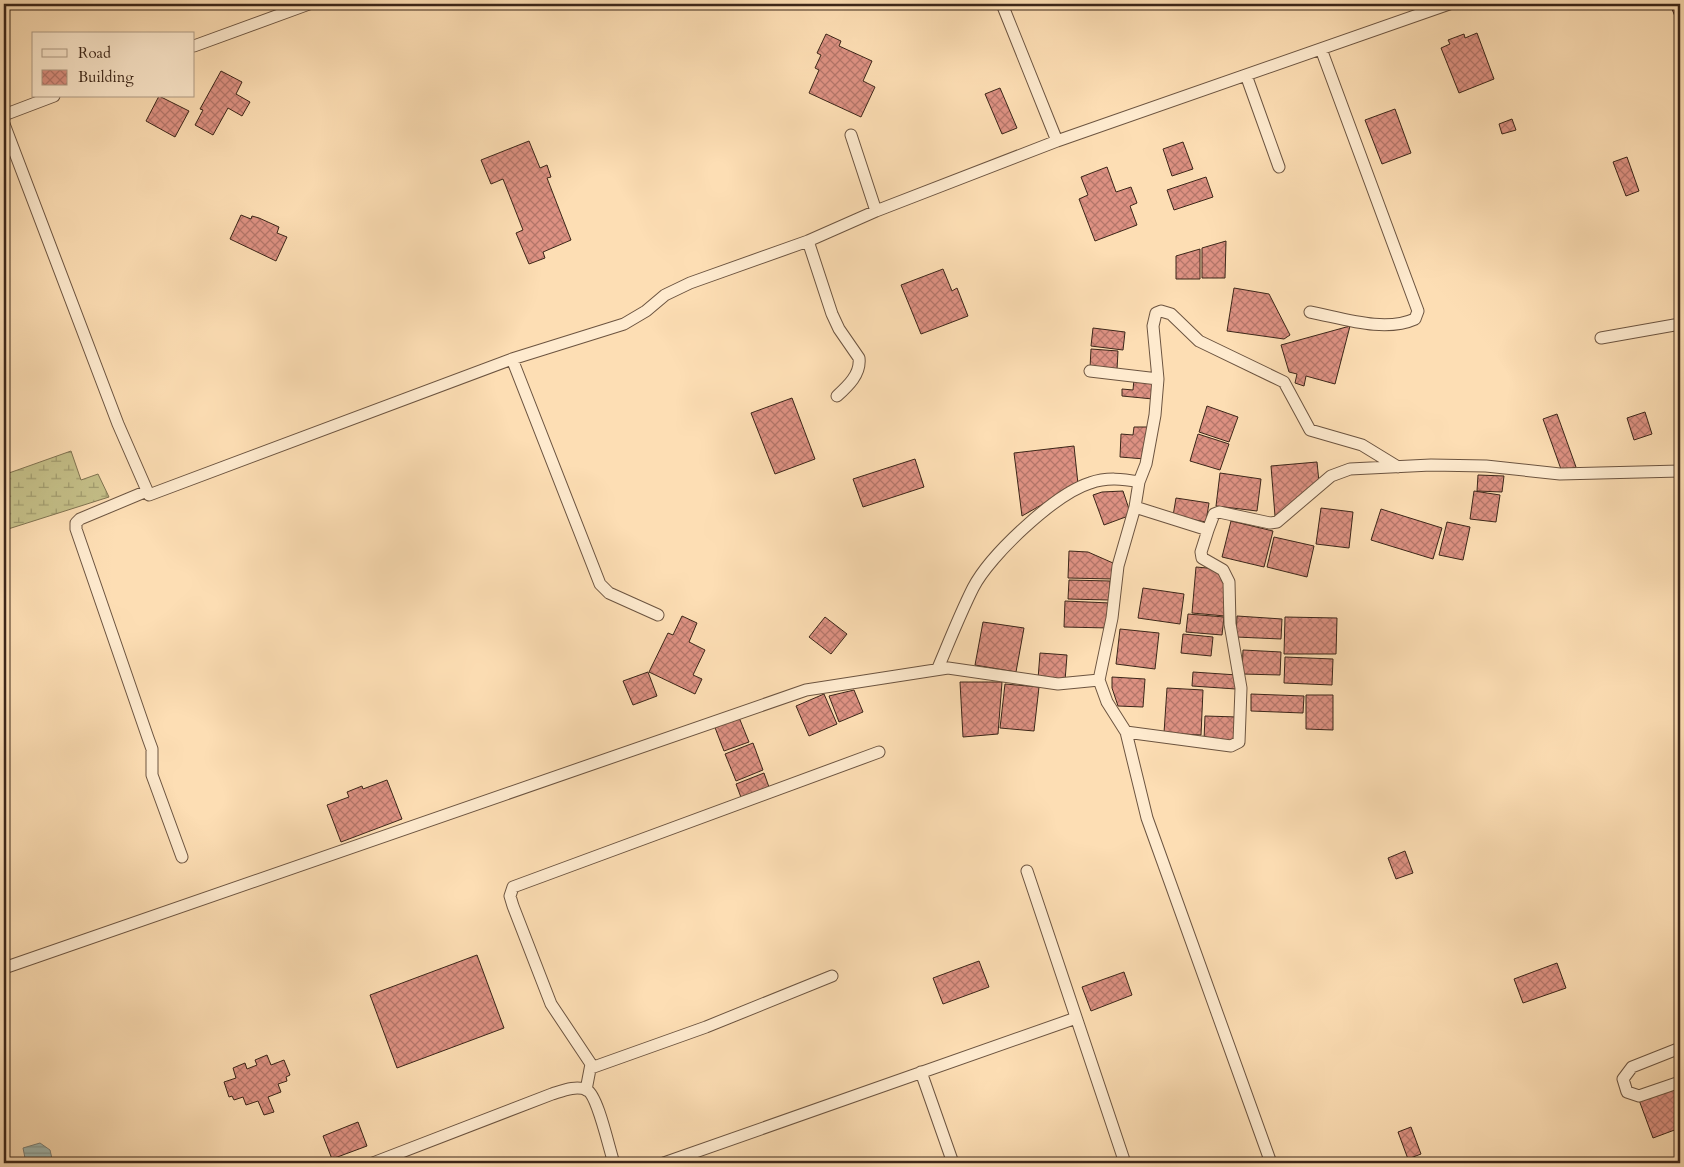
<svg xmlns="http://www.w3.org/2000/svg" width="1684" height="1167" font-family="Cardo,serif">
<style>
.wetland{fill:url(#wetland-marsh);stroke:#807351}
.water{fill:url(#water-rules);stroke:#797f77}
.building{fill:url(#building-cross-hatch);stroke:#3c2619}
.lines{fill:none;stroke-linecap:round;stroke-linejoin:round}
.street-casing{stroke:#6c5440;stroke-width:13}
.street{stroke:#feeace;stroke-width:11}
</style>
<defs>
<pattern id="wetland-marsh" width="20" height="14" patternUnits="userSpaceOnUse" patternTransform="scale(1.25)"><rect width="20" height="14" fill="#c5c089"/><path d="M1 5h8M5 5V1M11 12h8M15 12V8" fill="none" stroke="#a19c6f"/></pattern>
<pattern id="water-rules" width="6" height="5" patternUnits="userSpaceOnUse" patternTransform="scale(1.25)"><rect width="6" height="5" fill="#a1bbb5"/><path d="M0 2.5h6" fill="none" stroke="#849892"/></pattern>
<pattern id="building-cross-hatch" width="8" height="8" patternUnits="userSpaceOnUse" patternTransform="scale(1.25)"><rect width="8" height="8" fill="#dd9182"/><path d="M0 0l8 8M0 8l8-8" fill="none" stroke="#b4766a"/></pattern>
</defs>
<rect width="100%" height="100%" fill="#fddeb4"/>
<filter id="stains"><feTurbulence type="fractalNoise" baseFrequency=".004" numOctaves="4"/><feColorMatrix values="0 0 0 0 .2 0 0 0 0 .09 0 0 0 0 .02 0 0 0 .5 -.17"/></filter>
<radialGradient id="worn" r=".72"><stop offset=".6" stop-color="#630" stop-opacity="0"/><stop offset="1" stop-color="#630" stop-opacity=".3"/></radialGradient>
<path class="wetland" d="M71,451L81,480L98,474L109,497L5,530C0,511 8,492 9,473Z"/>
<path class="water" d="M40,1143L50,1150L53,1163H26L23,1148Z"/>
<path class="building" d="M1670,4H1680V29Z
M1477,33L1494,79L1459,93L1441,48L1450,44L1448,40L1464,34L1465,38Z
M826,34L841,41L839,46L872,61L863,81L875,87L861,117L809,93L819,70L815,68L821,55L817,53Z
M221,71L242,82L236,94L250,102L242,116L228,108L213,135L195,125L203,110L200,109Z
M1000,88L1017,128L1002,134L985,94Z
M159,96L189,111L175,137L146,121Z
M1395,109L1411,153L1382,164L1365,120Z
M1512,119L1516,130L1502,134L1499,124Z
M529,141L540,168L547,165L551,177L547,178L571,240L543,252L545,258L529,264L516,233L523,230L503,179L491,184L481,160Z
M1183,142L1193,169L1172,176L1163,149Z
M1627,157L1639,191L1626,196L1613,162Z
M1107,167L1116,192L1131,187L1137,203L1130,206L1137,225L1095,241L1079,199L1088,195L1081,177Z
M1206,177L1213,197L1174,210L1167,190Z
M241,215L251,219L252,216L259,218L279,227L277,233L287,237L276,261L230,239Z
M1226,241L1225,278H1202V248Z
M1200,249V279H1176V256Z
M943,269L952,291L957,288L968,316L921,334L901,285Z
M1234,288L1269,294L1290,335L1284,339L1227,331Z
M1350,326L1335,384L1306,376L1304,386L1295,383L1297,374L1289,372L1281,345Z
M1093,328L1125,332L1123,350L1091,346Z
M1091,349L1118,351L1117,370L1090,368Z
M1134,379L1155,380L1153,399L1122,396V389L1133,390Z
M792,398L815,459L775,474L751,413Z
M1207,406L1238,417L1229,442L1199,432Z
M1645,412L1652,434L1634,440L1627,418Z
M1557,414L1576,467L1562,472L1543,419Z
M1134,427H1147L1145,459L1120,457L1121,434L1133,435Z
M1198,434L1229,444L1220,470L1190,461Z
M1074,446L1078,484L1022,516L1014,453Z
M915,459L924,487L863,507L853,479Z
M1317,462L1319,482L1275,516L1271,466Z
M1220,473L1261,479L1257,511L1216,506Z
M1478,475L1504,476L1502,492L1477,491Z
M1123,491L1131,515L1104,525L1093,495L1102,492Z
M1474,491L1500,495L1496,522L1470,519Z
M1176,498L1209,503L1206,522L1173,516Z
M1321,508L1353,512L1349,548L1316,544Z
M1381,509L1442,528L1433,559L1371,540Z
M1231,521L1273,531L1264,567L1222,557Z
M1447,522L1470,527L1463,560L1439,555Z
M1274,537L1314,546L1307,577L1267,567Z
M1069,551L1088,552L1113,563V579L1068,578Z
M1196,567L1218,569L1228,582L1225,616L1192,613Z
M1069,580L1110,581L1109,600L1068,599Z
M1143,588L1184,594L1180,624L1138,618Z
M1065,601L1110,603L1109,628L1064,627Z
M1188,614L1224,617L1222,635L1186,632Z
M682,616L697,623L689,642L705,650L693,675L702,679L695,694L649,672L668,633L673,635Z
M1237,616L1282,619L1281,639L1236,637Z
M825,617L847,634L831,654L809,637Z
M1285,617L1337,618L1336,654H1284Z
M983,622L1024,628L1016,672L975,665Z
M1120,629L1159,633L1155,669L1116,664Z
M1183,634L1213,637L1211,656L1181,653Z
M1243,650L1281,652L1280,675L1242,674Z
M1040,653L1067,655L1065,681L1038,679Z
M1285,657L1333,659L1332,685L1284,683Z
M648,672L657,696L633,705L623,681Z
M1193,672L1237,675L1236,689L1192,686Z
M1112,677L1145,679L1143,707L1118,706L1112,688Z
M960,682H1002L998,734L963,737Z
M1005,684L1039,687L1034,731L1000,728Z
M1167,688L1203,690L1201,735L1164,733Z
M854,690L863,712L839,722L829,696Z
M824,694L837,724L809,736L796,706Z
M1251,694L1304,696L1303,713L1251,711Z
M1306,695H1333V730L1306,729Z
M738,715L749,742L724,751L714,725Z
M1205,716L1238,717L1237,741L1204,740Z
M753,743L763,770L736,781L725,754Z
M764,773L770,790L742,800L736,784Z
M387,780L402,819L341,842L327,805L349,797L347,792L362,786L363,789Z
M1405,851L1413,873L1396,879L1388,858Z
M477,955L504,1028L397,1068L370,995Z
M979,961L989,987L943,1004L933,978Z
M1557,963L1566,988L1523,1003L1514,979Z
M1124,972L1132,995L1091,1011L1082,987Z
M267,1055L271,1065L284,1060L290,1075L286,1077L287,1081L278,1084L281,1092L268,1097L274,1112L264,1115L258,1101L246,1105L243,1097L234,1100L232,1096L229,1097L224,1082L236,1078L233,1068L245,1063L247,1069L257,1065L255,1060Z
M1680,1085V1128L1653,1138L1639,1100Z
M358,1122L367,1146L332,1159L323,1136Z
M1411,1127L1421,1154L1408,1159L1398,1132Z"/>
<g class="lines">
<g class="street-casing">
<path id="street" d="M1002,4L1057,141
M194,46L309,4
M1246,75L1279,167
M4,115L54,96
M4,124L118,424L149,495L512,359L624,324L646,311L665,295L690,283L808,241L876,211L1057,141L1449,4
M851,135L876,211
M808,241L832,314L839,329L859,358C861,374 848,386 837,396
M1310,312C1342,318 1384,333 1415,319L1418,311L1321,49
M1601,338L1680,324
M512,359L600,584L609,593L658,615
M1090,371L1158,379
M147,491L80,519L76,523V529L148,738L152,749V775L182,857
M1135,507L1208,530L1214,514L1219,512L1270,523L1277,522L1331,476L1350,469L1431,465L1486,466L1560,474L1680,471
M938,668C949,642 960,614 973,588C990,555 1055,494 1090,483C1107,477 1123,479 1139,482
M1126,732L1231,746L1239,742L1241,688L1230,624L1229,582L1223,570L1202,558L1201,552L1208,530
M1027,871L1125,1163
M4,968L806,690L948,668L1058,684L1099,680
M1680,1048L1632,1067L1623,1079L1627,1092L1639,1096L1680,1082
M591,1068L706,1027L832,976
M921,1072L953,1163
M586,1090L591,1064L551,1004L513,906L510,896L513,887L879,752
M373,1163L552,1094C562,1091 576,1085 587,1090C598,1096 609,1149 614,1163
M664,1163L1076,1018
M1271,1163L1147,818L1126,732L1107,702L1099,680L1112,618L1118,566L1135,507L1139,482L1146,464L1155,415L1158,379L1153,326L1156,313L1161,311L1171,314L1199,341L1284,382L1310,430L1362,445L1398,467"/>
</g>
<use href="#street" class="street"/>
</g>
<rect width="1684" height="1167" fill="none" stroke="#fddeb4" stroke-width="20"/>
<rect x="5" y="5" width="1674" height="1157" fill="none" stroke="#3c2619" stroke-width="2.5"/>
<rect x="10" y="10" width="1664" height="1147" fill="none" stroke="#3c2619"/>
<rect x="32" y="32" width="162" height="65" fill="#feeace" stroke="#b09c86"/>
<rect x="42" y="49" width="25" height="8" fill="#feeace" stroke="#b09c86"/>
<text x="78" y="58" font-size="15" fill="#3c2619">Road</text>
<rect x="42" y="70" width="25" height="15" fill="url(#building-cross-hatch)" stroke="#b09c86"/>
<text x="78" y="82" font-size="15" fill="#3c2619">Building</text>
<rect width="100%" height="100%" filter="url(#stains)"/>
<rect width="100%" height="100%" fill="url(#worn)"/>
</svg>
